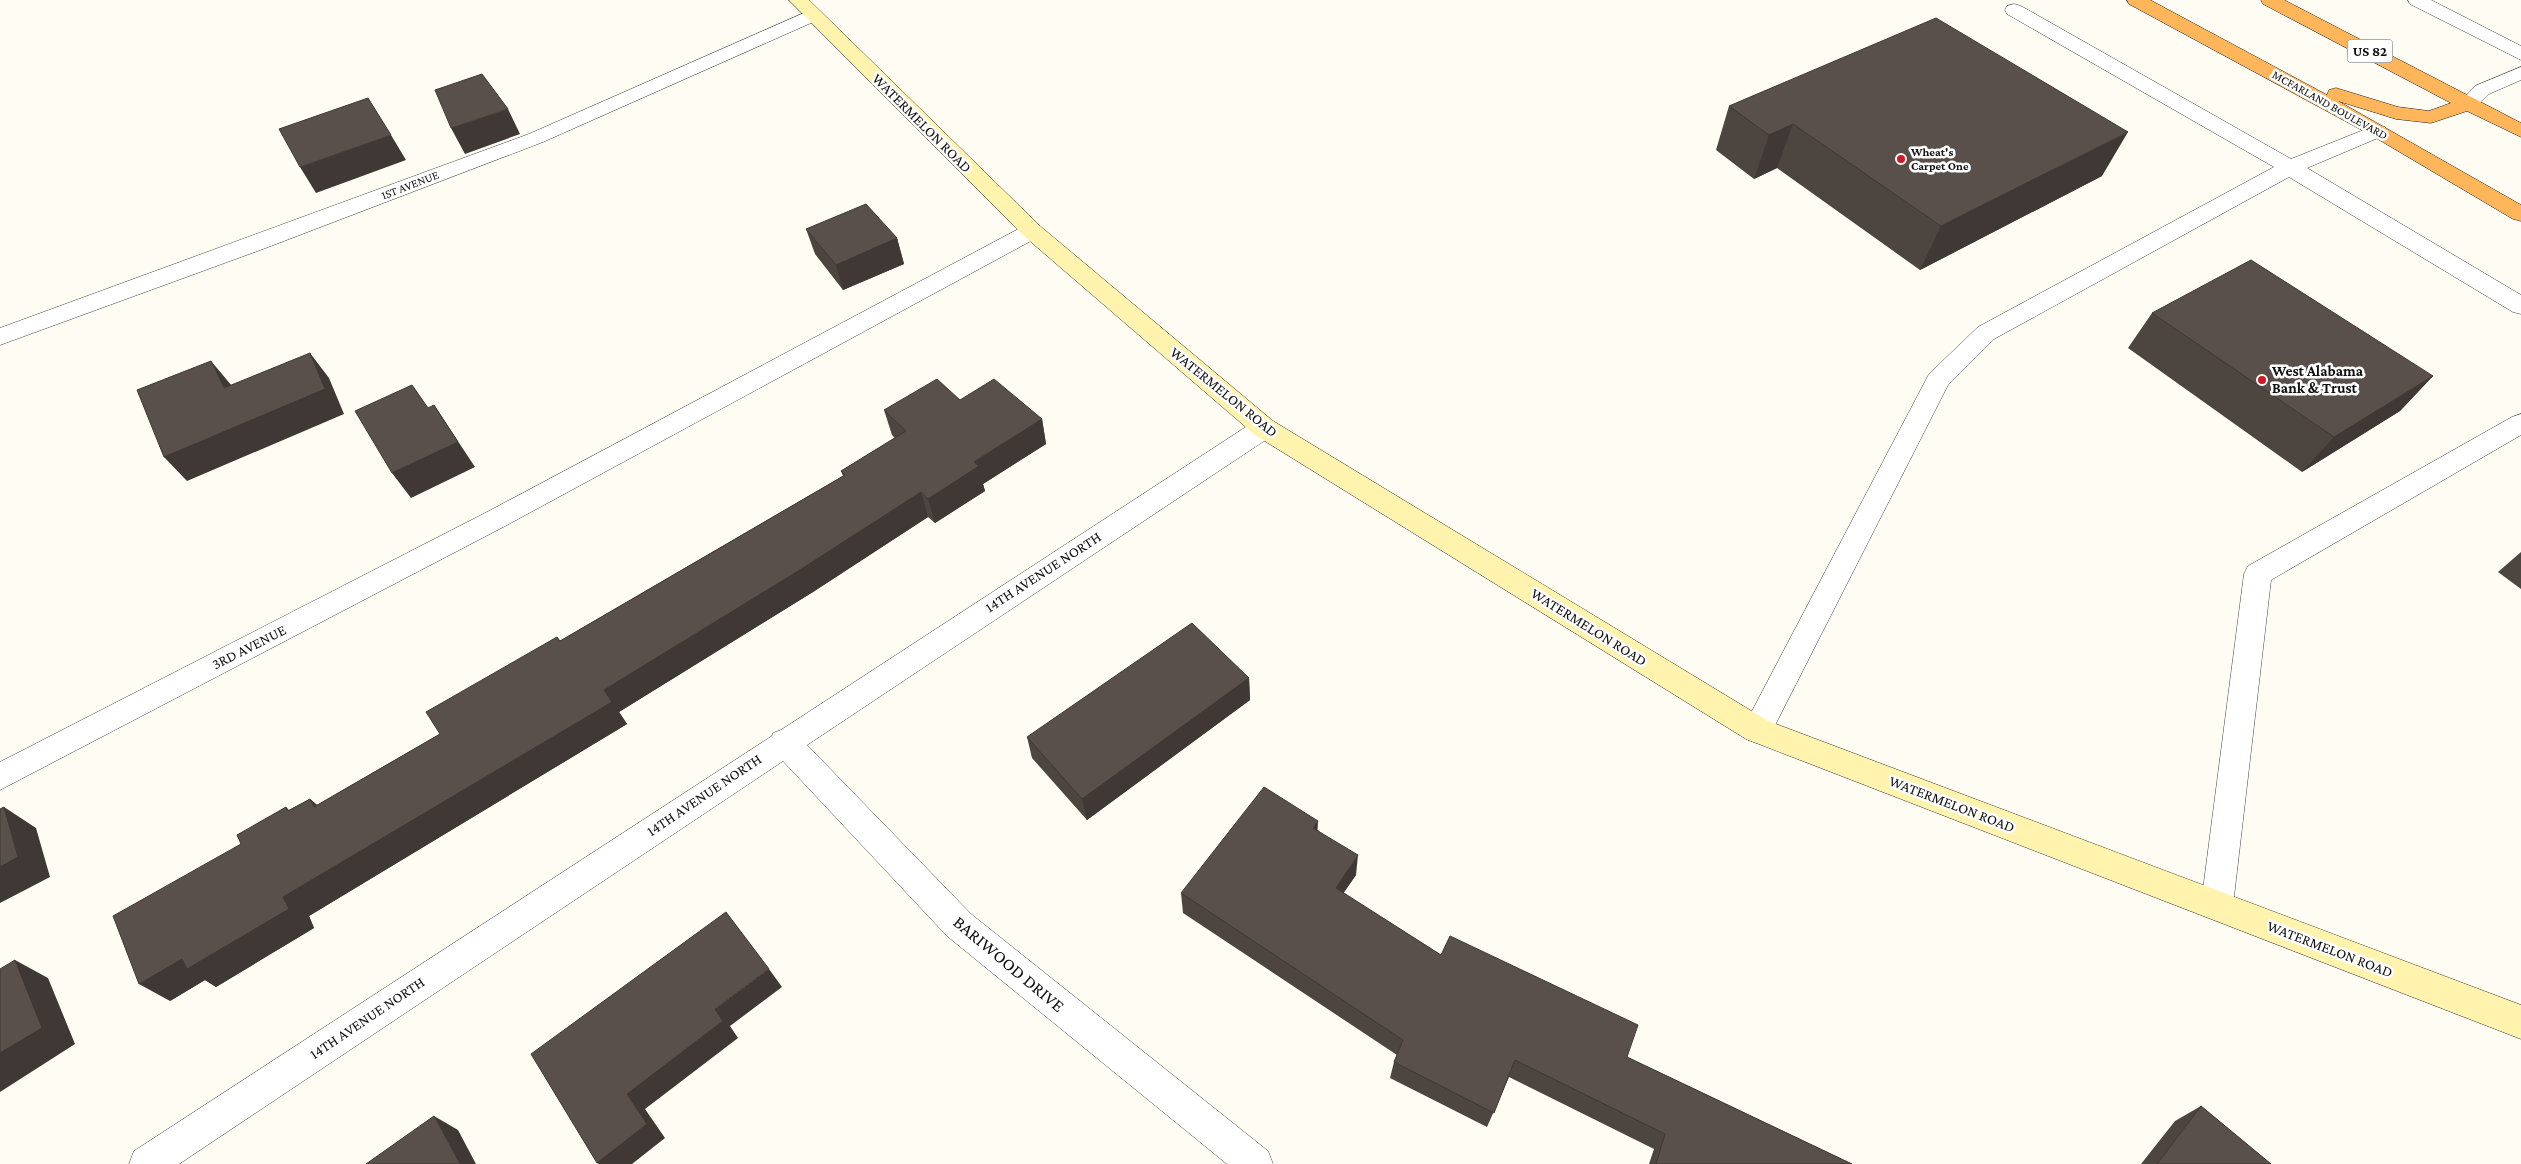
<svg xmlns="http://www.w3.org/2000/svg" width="2521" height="1164" font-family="'Crimson Pro',serif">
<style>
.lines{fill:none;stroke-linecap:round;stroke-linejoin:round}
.service-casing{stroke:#434343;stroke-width:1}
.minor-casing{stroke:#434343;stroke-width:1}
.secondary-casing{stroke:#323232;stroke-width:1}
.trunk-casing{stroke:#212121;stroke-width:1}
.service{fill:#fff;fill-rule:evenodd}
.minor{fill:#fff;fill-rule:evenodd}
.secondary{fill:#fff3ae;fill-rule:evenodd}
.trunk{fill:#ffb65a;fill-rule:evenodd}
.wall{fill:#4d4540}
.shaded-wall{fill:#3f3834}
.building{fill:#5a504b;stroke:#3f3834}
.poi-dot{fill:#d11728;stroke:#fff;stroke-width:2}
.labels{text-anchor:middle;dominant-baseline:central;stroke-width:5;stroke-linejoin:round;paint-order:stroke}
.far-street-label{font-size:12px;fill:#101010;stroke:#fff}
.far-poi-label{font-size:12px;font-weight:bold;fill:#101010;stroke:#fff;text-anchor:start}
.shield{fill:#fff;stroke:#585858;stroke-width:1}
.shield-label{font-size:14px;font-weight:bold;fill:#101010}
.street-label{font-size:15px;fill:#101010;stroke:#fff}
.poi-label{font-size:15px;font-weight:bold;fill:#101010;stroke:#fff;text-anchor:start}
.near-street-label{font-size:18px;fill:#101010;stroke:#fff}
</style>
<rect width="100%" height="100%" fill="#fffcf3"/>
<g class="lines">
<g class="service-casing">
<path id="service" d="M2014,4L2021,6L2291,159L2371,127L2378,125L2385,127L2388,131L2385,135L2307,168L2521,295V314L2513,312L2289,177L1994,339L1948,385L1768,739L1757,743L1746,739L1742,730L1929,374L1978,327L2274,167L2007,14L2005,10L2007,6Z
M2521,67V80L2489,94L2476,107L2469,109L2462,107L2459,103L2475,86Z
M2521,414V435L2271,580L2233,905L2228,916L2217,920L2206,916L2201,905L2244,574L2248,566L2512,417Z"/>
</g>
<g class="minor-casing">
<path id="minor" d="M2408,0H2431L2521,46V60L2410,4Z
M813,9L820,11L823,15L820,19L543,142L263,249L0,345V328L529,134Z
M1032,224L1040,226L1043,231L1040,236L507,525L0,790V762L489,511L1024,226Z
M1264,419L1273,421L1277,428L1273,435L807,745L971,914L1268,1151L1273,1164H1227L947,936L783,761L179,1164H129L134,1151L772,736L773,733L781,730L1255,421Z"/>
</g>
<g class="secondary-casing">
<path id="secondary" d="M789,0H809L1040,226L1273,421L1768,721L2521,1005V1039L1746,739L1255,435L1024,236Z"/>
</g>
<g class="trunk-casing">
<path id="trunk" d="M2127,0H2150L2327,95L2329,90L2336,88L2398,107L2429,111L2451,103L2263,4L2261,0H2284L2521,123V137L2467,111L2431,123L2396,119L2338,101L2521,205V221L2513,219L2371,135L2129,4Z"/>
</g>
<use href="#service" class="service"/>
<use href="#minor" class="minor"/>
<use href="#secondary" class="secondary"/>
<use href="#trunk" class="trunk"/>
</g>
<path class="wall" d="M1729,106L2102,176L1920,270L1777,168L1754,179L1716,150Z
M806,229L897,238L904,264L843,290L815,254Z
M2152,313L2433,376L2400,411L2302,472L2128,348Z
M960,400L1042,419L1046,444L983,484L985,491L935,523L928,517L813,592L619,712L627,724L309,916L314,928L216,987L205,980L170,1001L241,844L286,807L289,810L310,799L317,805L440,734L560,641L843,476L841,471L895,438L892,435L884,410Z
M2521,552V589L2498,572Z
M1249,678L1250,700L1087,820L1032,758L1027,737Z
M1318,830L1356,875L1343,893L1441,955L1627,1057L1852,1164H1649L1654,1149L1509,1077L1487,1127L1390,1078L1394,1062L1397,1055L1183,913L1181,893Z
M2201,1106L2271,1164H2141L2175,1121Z"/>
<path class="shaded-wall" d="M508,109L520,134L465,154L451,128Z
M1793,124L1777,168L1754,179L1769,135Z
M2128,132L2102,176L1920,270L1941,226Z
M391,135L406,160L316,193L300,167Z
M897,238L904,264L843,290L836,265Z
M310,353L329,378L344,414L187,481L164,457Z
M211,361L232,386L224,388Z
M2433,376L2400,411L2302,472L2334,437Z
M434,405L475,467L411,498L392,473Z
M1042,419L1046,444L983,484L985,491L935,523L928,499L974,462Z
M921,492L928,517L813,592L619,712L627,724L309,916L314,928L216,987L205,980L170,1001L139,984L283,897L604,690Z
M1249,678L1250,700L1087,820L1082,799Z
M310,799L334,819L314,807Z
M4,807L36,828L50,877L0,903V867Z
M1318,821L1317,841L1313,828Z
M1358,855L1356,875L1334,907L1336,888Z
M15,960L48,978L75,1044L0,1092V1053Z
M769,969L782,987L730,1026L738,1038L645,1109L665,1138L632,1164H599L597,1163L627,1094L715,1009Z
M434,1116L458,1130L476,1164H460Z"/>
<path class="building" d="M1936,18L2128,132L1941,226L1793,124L1769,135L1729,106Z
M482,74L508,109L451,128L435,90Z
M368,98L391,135L300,167L279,129Z
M866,204L897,238L836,265L806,229Z
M2251,260L2433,376L2334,437L2152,313Z
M310,353L325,389L164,457L137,390L211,361L224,388Z
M937,379L960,400L994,379L1042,419L974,462L979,466L928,499L921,492L803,568L604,690L612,702L283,897L289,909L187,969L182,959L139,984L113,916L241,844L237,835L286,807L288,811L310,799L314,807L440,734L426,712L557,637L560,641L845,475L841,471L906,431L884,410Z
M412,385L428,408L434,405L458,442L392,473L355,411Z
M1192,623L1249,678L1082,799L1027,737Z
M1264,787L1318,821L1313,828L1358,855L1336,888L1441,955L1450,936L1638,1025L1627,1057L1852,1164H1656L1665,1134L1515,1060L1494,1113L1394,1062L1403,1040L1181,893Z
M4,807L18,857L0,867V809Z
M726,912L769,969L715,1009L723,1021L627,1094L647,1124L597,1163L531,1054Z
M15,960L42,1028L0,1053V969Z
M2201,1106L2271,1164H2157Z
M434,1116L460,1164H366Z"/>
<g class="poi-dot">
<circle cx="1901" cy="159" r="5"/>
<circle cx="2262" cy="380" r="5"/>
</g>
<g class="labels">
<g class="far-street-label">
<text transform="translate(2330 105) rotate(29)">MCFARLAND BOULEVARD</text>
<text transform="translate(410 185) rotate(-21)">1ST AVENUE</text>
</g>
<g class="far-poi-label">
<text x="1911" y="152">Wheat's<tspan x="1911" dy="14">Carpet One</tspan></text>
</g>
<rect class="shield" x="2347.5" y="39.5" width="45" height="23" rx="4"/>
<g class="shield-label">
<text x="2370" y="51">US 82</text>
</g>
<g class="street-label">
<text transform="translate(922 123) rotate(45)">WATERMELON ROAD</text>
<text transform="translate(1224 392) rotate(39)">WATERMELON ROAD</text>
<text transform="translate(1043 572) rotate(-33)">14TH AVENUE NORTH</text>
<text transform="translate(1589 627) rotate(32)">WATERMELON ROAD</text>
<text transform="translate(249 647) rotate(-27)">3RD AVENUE</text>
<text transform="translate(704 795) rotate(-34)">14TH AVENUE NORTH</text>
<text transform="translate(1952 804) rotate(21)">WATERMELON ROAD</text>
<text transform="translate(2330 949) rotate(21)">WATERMELON ROAD</text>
<text transform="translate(367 1018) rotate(-34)">14TH AVENUE NORTH</text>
</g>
<g class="poi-label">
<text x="2272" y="371">West Alabama<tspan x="2272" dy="17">Bank &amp; Trust</tspan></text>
</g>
<g class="near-street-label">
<text transform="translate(1009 964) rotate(40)">BARIWOOD DRIVE</text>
</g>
</g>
</svg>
